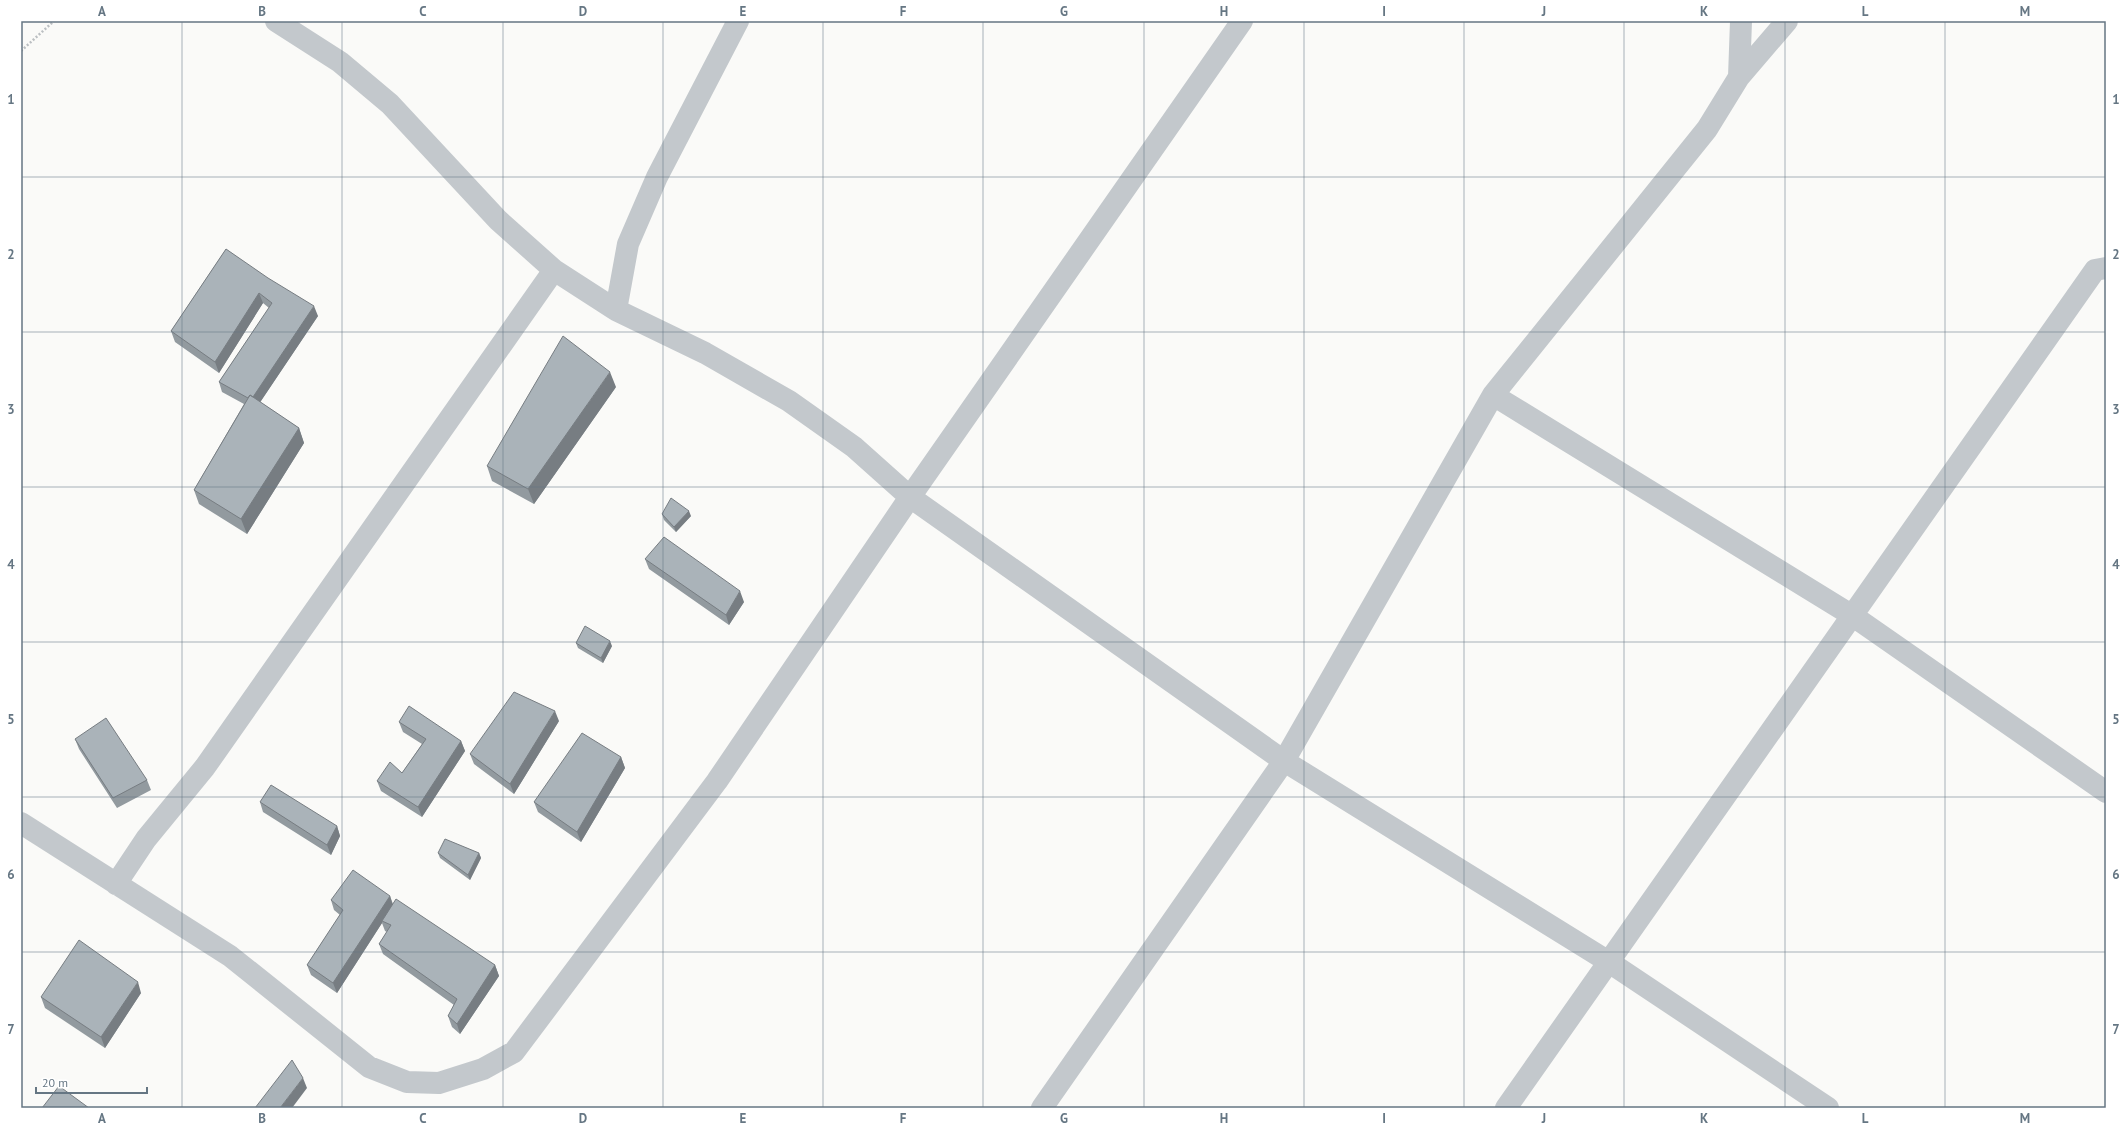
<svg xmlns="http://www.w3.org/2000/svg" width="2127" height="1129" font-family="'PT Sans',sans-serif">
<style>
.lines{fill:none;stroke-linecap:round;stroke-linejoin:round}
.path{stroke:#bbbfc2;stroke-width:2.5;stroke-dasharray:2 2;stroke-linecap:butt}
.minor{stroke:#c3c8cc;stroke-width:22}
.wall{fill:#929a9f}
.shaded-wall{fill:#777d82}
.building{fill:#aab3b9;stroke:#777d82}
.grid{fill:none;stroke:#657683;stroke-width:1;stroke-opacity:0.55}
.neatline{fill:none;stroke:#657683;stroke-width:1.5}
.grid-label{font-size:13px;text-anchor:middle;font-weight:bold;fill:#657683}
</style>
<rect width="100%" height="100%" fill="#fafaf8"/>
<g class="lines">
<path class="path" d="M21,51L54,21"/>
<path class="minor" d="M276,21L340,62L390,104L498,220L554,270L616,310L705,353L789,401L854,447L910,497L1284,761L1609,962L1828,1108
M1739,77L1741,21
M616,310L628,244L657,177L738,21
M1493,395L1853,616L2106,792
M21,823L230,956L369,1067L407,1082L439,1083L483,1069L514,1052L717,781L910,497L1242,21
M116,884L146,839L205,767L554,270
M1042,1108L1284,761L1493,395L1707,129L1739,77L1787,21
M1506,1108L2095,270L2106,268"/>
</g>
<path class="wall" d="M226,249L318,316L260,402L299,428L304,443L247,534L199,504L194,490L244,404L222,392L219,382L269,308L263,303L219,373L175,342L171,331Z
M616,387L534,504L492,481L487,466Z
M662,514L691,516L676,532L664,520Z
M645,559L744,602L729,625L649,569Z
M576,643L612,646L603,663L578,648Z
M559,721L514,794L474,764L470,754Z
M399,722L461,741L465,751L422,817L381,791L377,781L402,773L422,744L403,732Z
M75,739L147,780L151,790L117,808L79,749Z
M621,757L625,768L581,842L538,812L534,802Z
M260,802L337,826L340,836L331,855L263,812Z
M438,853H479L481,858L470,880L440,858Z
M390,896L393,904L495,965L499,976L460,1034L452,1027L448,1016L454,1005L383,954L379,944L387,932L385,931L382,923L337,993L311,975L307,965L340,915L334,910L331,900Z
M141,993L105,1048L45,1008L41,997Z"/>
<path class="shaded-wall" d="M259,293L263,303L219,373L215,362Z
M314,306L318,316L255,410L251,400Z
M610,372L616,387L534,504L528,489Z
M299,428L304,443L247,534L241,519Z
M689,511L691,516L676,532L674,527Z
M740,591L744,602L729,625L726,615Z
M610,641L612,646L603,663L601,658Z
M555,711L559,721L514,794L510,784Z
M461,741L465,751L422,817L418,807Z
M621,757L625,768L581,842L577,832Z
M337,826L340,836L331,855L327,845Z
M479,853L481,858L470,880L468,875Z
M390,896L393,906L382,921V923L337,993L333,983Z
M495,965L499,976L460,1034L457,1024Z
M138,982L141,993L105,1048L101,1037Z
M303,1078L307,1088L292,1108H280Z"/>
<path class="building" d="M226,249L268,278L314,306L253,397L250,395L248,398L219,382L272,303L259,293L215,362L171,331Z
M563,336L610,372L528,489L487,466Z
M250,395L299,428L241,519L194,490Z
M671,498L689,511L674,527L662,514Z
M664,537L740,591L726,615L645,559Z
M585,626L610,641L601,658L576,643Z
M514,692L555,711L510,784L470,754Z
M409,706L461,741L418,807L377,781L390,762L402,773L426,739L399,722Z
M106,718L147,780L113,798L75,739Z
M582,733L621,757L577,832L534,802Z
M271,785L337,826L327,845L260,802Z
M445,839L479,853L468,875L438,853Z
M353,870L390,896L333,983L307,965L343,910L331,900Z
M396,899L495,965L457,1024L448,1016L457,999L379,944L391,925L382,921Z
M79,940L138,982L101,1037L41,997Z
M292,1060L303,1078L280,1108H255Z
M59,1086L89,1108H42Z"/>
<path class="grid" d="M182,21V1108M342,21V1108M503,21V1108M663,21V1108M823,21V1108M983,21V1108M1144,21V1108M1304,21V1108M1464,21V1108M1624,21V1108M1785,21V1108M1945,21V1108M21,177H2106M21,332H2106M21,487H2106M21,642H2106M21,797H2106M21,952H2106"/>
<rect width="2127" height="1129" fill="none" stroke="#ffffff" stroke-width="44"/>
<path d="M36 1087v6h111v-6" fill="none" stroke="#657683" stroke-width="2"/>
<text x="42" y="1087" font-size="12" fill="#657683" stroke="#ffffff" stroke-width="3" paint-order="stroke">20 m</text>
<rect x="22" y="22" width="2083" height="1085" class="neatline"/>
<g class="grid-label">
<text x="102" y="16">A</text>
<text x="262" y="16">B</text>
<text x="423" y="16">C</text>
<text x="583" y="16">D</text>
<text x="743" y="16">E</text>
<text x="903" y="16">F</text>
<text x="1064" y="16">G</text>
<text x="1224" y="16">H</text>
<text x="1384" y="16">I</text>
<text x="1544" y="16">J</text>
<text x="1704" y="16">K</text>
<text x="1865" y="16">L</text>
<text x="2025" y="16">M</text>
<text x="11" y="104">1</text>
<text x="2116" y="104">1</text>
<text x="11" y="259">2</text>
<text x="2116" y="259">2</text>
<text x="11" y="414">3</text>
<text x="2116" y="414">3</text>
<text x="11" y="569">4</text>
<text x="2116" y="569">4</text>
<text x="11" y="724">5</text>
<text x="2116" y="724">5</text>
<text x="11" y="879">6</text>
<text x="2116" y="879">6</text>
<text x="11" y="1034">7</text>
<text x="2116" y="1034">7</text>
<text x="102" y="1123">A</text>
<text x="262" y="1123">B</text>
<text x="423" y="1123">C</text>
<text x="583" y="1123">D</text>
<text x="743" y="1123">E</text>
<text x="903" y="1123">F</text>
<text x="1064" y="1123">G</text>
<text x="1224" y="1123">H</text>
<text x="1384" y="1123">I</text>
<text x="1544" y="1123">J</text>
<text x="1704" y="1123">K</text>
<text x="1865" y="1123">L</text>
<text x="2025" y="1123">M</text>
</g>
</svg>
